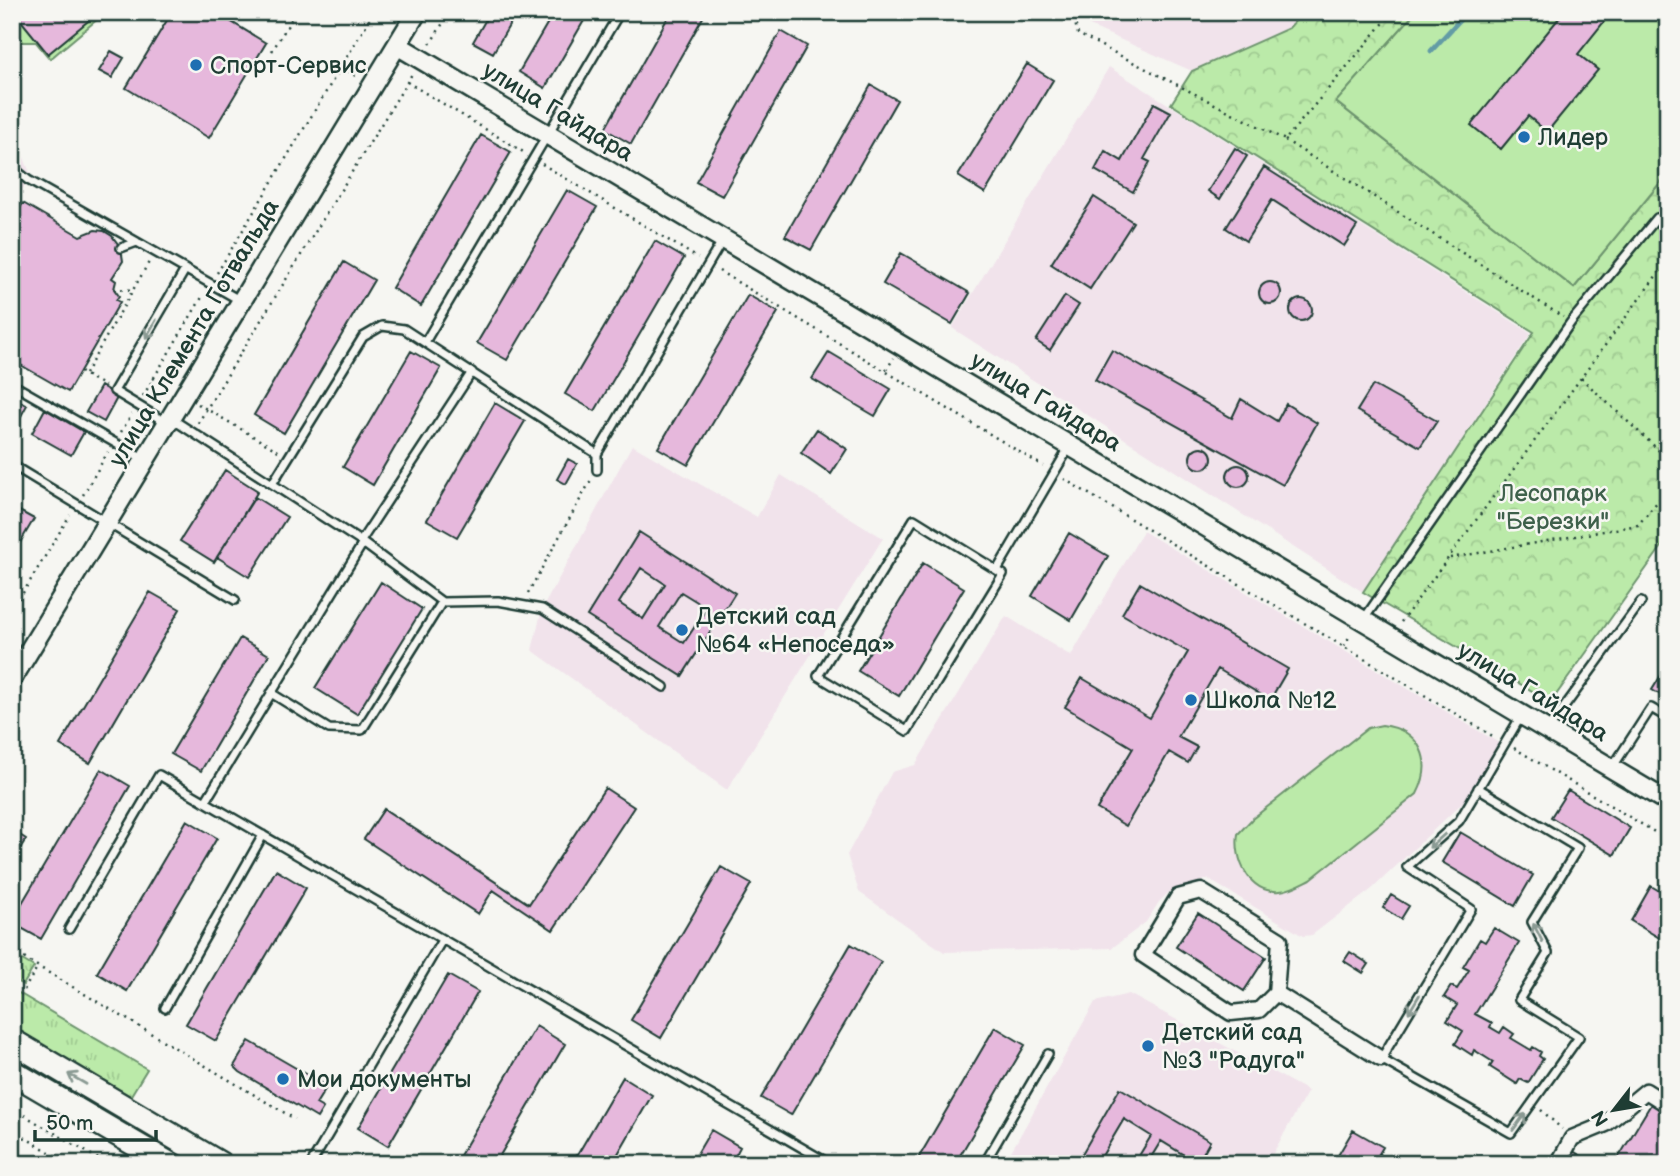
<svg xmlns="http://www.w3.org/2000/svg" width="1680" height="1176" font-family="'Balsamiq Sans',sans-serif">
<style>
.built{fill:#f1e3eb}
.grass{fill:url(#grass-tufts);stroke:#6d946e;stroke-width:2}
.forest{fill:url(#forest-crowns);stroke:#6d946e;stroke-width:2}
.pitch{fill:#bbeaa9;stroke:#6d946e;stroke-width:2}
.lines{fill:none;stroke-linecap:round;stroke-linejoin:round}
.stream{stroke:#639ca5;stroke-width:5}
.building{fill:#e6b8dc;stroke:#1f3d34;stroke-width:2;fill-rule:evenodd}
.service-casing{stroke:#1f3d34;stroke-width:12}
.minor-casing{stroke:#1f3d34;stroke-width:19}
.tertiary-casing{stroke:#1f3d34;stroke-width:23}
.primary-casing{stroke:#1f3d34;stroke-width:28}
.path{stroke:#1f3d34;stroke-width:2.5;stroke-dasharray:2 5;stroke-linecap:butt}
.service{stroke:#f6f6f2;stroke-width:7}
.minor{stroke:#f6f6f2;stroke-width:14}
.tertiary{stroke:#f6f6f2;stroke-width:18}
.primary{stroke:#f6f6f2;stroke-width:23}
.oneway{stroke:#8a9a93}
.poi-dot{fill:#1f6fb2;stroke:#f6f6f2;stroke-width:2.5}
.labels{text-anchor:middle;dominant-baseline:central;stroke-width:5;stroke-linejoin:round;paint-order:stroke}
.poi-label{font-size:24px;fill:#1f3d34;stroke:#f6f6f2;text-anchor:start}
.street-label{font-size:24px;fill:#1f3d34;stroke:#f6f6f2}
.park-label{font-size:24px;fill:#3e604b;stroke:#f6f6f2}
</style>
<defs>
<pattern id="grass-tufts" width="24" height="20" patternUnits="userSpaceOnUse" patternTransform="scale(1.75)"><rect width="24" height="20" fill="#bbeaa9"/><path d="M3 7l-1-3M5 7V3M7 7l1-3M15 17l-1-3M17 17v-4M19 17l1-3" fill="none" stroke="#a0ca92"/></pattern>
<pattern id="forest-crowns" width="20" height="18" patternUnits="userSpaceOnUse" patternTransform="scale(1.75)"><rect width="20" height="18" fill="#bbeaa9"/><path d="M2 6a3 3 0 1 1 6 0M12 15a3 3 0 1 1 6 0" fill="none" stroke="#a0ca92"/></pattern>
</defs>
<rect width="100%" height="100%" fill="#f6f6f2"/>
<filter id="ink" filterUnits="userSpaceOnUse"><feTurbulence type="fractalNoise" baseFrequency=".0143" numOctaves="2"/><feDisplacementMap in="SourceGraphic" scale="14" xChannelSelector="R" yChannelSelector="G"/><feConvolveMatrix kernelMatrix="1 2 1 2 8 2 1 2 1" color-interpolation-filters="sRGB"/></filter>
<g filter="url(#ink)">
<path class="built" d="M1076,12H1303L1289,28L1192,71L1076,20Z
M1109,67L1531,333L1363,592L952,328Z
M12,128L31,175L12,207Z
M632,445L757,517L781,475L883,538L727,790L532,650L542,609Z
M1143,531L1499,743L1464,801L1372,889L1312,935L1303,936L1208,879L1169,892L1159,902L1146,922L1112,948L944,952L859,892L847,855L892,772L915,765L1006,616L1071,656Z
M1129,994L1308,1091L1267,1164H1004L1095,1002Z"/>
<path class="grass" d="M12,954L34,967L23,985L12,979Z
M12,989L147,1069L130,1097L12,1027Z"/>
<path class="forest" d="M1303,12H1416L1336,102L1574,288L1668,173V538L1551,702L1363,592L1534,332L1171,104L1192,71L1289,28Z"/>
<path class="pitch" d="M12,12H106L50,59L36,42H12Z
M1416,12H1668V173L1574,288L1336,102Z
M1382,725C1421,730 1434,761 1417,794L1311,879C1301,884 1291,890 1280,891C1249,894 1234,859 1238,834L1252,819L1368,728Z"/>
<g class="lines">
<path class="stream" d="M1431,51L1467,12"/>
</g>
<path class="building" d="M14,12H99L48,54Z
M172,12H215L266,43L209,138L126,88Z
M490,12H517L493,53L473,42Z
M554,12H589L545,88L519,72Z
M671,12H706L631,144L605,129Z
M1564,12H1600L1607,18L1578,54L1598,70L1547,132L1528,116L1501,149L1471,125Z
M781,31L807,46L722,196L696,182Z
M111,51L124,58L112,78L99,71Z
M1027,64L1053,80L985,193L958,176Z
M871,85L897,100L811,250L785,236Z
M1154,103L1171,112L1144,159L1150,162L1133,192L1095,170L1105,151L1122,161Z
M481,135L511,152L421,306L392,288Z
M1235,148L1247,156L1220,199L1208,191Z
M1264,167L1357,226L1344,246L1272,200L1246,241L1226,228Z
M567,190L597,207L507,360L477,343Z
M1094,197L1133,222L1090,289L1051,264Z
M23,203L80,236L95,230L104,231L112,236L121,248L123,261L112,278L116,281L114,289L119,296L116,300L120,302L68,392L12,360V221Z
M655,241L684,258L595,411L565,394Z
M901,253L970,293L952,324L883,284Z
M344,262L374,280L284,433L254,415Z
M1259 293a11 11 0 1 1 22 0a11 11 0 1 1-22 0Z
M748,295L778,312L688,465L658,448Z
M1065,296L1079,305L1050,350L1036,341Z
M1290 310a11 11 0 1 1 22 0a11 11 0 1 1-22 0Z
M1112,350L1232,418L1241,399L1277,421L1286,404L1317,423L1283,485L1095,380Z
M411,351L441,368L373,485L343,467Z
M829,352L891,389L875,416L812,379Z
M1373,385L1437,421L1420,447L1357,411Z
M101,386L118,396L104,422L86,412Z
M12,397L27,405L14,429L12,428Z
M495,403L525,421L457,537L427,520Z
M45,409L84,432L71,455L32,433Z
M817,429L847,449L831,474L801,453Z
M1190 458a11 11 0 1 1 22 0a11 11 0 1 1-22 0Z
M568,459L577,464L566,484L557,479Z
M1227 476a11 11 0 1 1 22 0a11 11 0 1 1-22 0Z
M225,470L258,491L214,562L180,541Z
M255,497L287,517L249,577L217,557Z
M12,507L34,519L12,556Z
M639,532L735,593L682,676L587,616ZM641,568L665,584L643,619L619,603ZM681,592L707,608L684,643L659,627Z
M1069,533L1108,556L1071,620L1032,596Z
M923,563L964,588L899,696L858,671Z
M381,582L422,609L357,714L315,688Z
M1140,583L1288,669L1270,700L1218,669L1178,737L1197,747L1188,763L1169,752L1126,826L1097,809L1133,748L1065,707L1082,678L1150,718L1188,652L1122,614Z
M150,592L180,609L90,763L60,745Z
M240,638L269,655L201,771L171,754Z
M1668,664V699L1652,690Z
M101,769L130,786L41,939L12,923V920Z
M605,788L634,807L553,930L493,890L478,914L364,839L384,809L529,904Z
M1568,790L1630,828L1614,855L1551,817Z
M187,820L217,838L127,991L97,973Z
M12,830L26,839L12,861Z
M1460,832L1533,875L1515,906L1442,862Z
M721,867L751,884L661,1038L631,1020Z
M276,870L306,888L216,1041L186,1024Z
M1651,886L1668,896V943L1631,921Z
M1391,895L1409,906L1401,919L1383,908Z
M1198,913L1266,957L1244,991L1176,947Z
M1494,928L1519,943L1475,1014L1492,1023L1490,1027L1500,1033L1504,1027L1514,1034L1511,1038L1531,1050L1533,1047L1541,1052L1539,1056L1543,1059L1528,1083L1520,1079L1517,1084L1490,1067L1493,1062L1474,1050L1472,1055L1455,1044L1463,1031L1447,1021L1457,1005L1444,997L1451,986L1457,989L1469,970L1463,967L1480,939L1485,942Z
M851,944L881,962L791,1115L761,1098Z
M1350,952L1369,964L1363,973L1344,961Z
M448,975L478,992L388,1146L358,1128Z
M536,1026L565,1044L495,1164H455Z
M995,1027L1025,1045L955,1164H915Z
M249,1041L327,1086L316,1104L323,1108L317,1118L240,1072L234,1066Z
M623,1077L652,1095L612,1164H572Z
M1120,1088L1210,1141L1197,1164H1184L1187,1157L1161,1141L1147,1164H1134L1151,1136L1124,1119L1102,1156L1114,1164H1076Z
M1651,1104L1668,1112V1147L1658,1164H1625L1617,1160Z
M711,1130L740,1147L731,1164H691Z
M1353,1130L1383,1147L1373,1164H1333Z
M1668,1147V1164H1658Z
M1573,1151L1595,1164H1566Z"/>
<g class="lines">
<g class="service-casing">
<path id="service" d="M12,167L28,180L241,301
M121,248L137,242
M425,342L620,12
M12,384L145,460
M172,419L363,543L205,802
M167,423L114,391L185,270
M597,454L722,241
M12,465L235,600
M272,484L363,337L382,326L404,329L597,454V470
M914,519L1003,574L907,731L818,676Z
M361,541L472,372
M997,570L1070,446
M442,602L498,601L542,609L664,687
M1364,619L1571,322L1657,218
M271,693L329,729L362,730L442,602L363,543
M1549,728L1641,602
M1612,768L1651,708L1668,718
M1478,788L1578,848L1532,922L1548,953L1519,1000L1579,1037L1511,1133L1381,1059L1471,909L1407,867L1459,821L1521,716
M69,929L159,775L830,1164
M165,1008L263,835
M311,1164L442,940
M984,1164L1048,1054"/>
</g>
<g class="minor-casing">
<path id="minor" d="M1201,891L1280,940L1276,993L1259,1010L1231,1013L1143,955L1178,897Z
M1276,993L1381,1059
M1558,1164L1572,1138L1606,1124L1646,1091L1668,1105"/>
</g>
<g class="tertiary-casing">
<path id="tertiary" d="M397,45L1668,802
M12,679L417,12"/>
</g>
<g class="primary-casing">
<path id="primary" d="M12,1041L220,1164
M12,1072L169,1164"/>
</g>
<path class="path" d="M357,12L369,20
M1072,12L1078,34L1285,140L1393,12
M430,44L450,12
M272,51L296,12
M342,67L357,77
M407,82L525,153
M1285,140L1563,317
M542,164L698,258
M719,271L1043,466
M217,273L374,12
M114,289L133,290
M886,370L894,358
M80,372L105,386
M85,374L149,262
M153,378L171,388
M1581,378L1668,459
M143,396L204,294
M198,404L280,452
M198,423L412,74
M121,432L132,414
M1064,479L1496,738
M83,495L108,452
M1450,558L1638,525L1668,489
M528,593L591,480
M12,611L70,515
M1401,622L1668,260
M1344,646L1351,634
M1514,748L1668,840
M12,951L295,1119
M24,990L38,966
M12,1108L107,1164
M1541,1110L1562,1129
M12,1130L70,1164"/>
<use href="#service" class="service"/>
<use href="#minor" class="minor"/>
<use href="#tertiary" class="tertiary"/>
<use href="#primary" class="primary"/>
</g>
<defs><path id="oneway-shaft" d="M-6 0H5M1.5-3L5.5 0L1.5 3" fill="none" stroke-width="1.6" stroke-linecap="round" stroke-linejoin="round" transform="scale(1.75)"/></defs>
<g class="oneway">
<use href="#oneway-shaft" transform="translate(151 329) rotate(120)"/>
<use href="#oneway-shaft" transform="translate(1437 841) rotate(138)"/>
<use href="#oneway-shaft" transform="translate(1538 933) rotate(-117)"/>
<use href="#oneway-shaft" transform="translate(1414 1004) rotate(121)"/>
<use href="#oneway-shaft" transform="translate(77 1079) rotate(-150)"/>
<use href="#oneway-shaft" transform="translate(1519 1122) rotate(-54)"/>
</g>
</g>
<g class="poi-dot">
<circle cx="196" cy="65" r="7"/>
<circle cx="1524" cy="137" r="7"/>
<circle cx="682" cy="630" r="7"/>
<circle cx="1191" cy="700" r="7"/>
<circle cx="1148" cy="1046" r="7"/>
<circle cx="283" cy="1079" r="7"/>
</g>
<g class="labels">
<g class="poi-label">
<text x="210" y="65">Спорт-Сервис</text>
<text x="1538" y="137">Лидер</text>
<text x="696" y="616">Детский сад<tspan x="696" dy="28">№64 «Непоседа»</tspan></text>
<text x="1205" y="700">Школа №12</text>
<text x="1162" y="1032">Детский сад<tspan x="1162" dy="28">№3 "Радуга"</tspan></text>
<text x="297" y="1079">Мои документы</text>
</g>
<g class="street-label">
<text transform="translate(558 112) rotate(31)">улица Гайдара</text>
<text transform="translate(194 333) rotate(-59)">улица Клемента Готвальда</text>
<text transform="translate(1046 402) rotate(31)">улица Гайдара</text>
<text transform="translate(1533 692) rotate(31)">улица Гайдара</text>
</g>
<g class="park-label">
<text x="1553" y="493">Лесопарк<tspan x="1553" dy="28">"Березки"</tspan></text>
</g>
</g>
<rect width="1680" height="1176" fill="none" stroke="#f6f6f2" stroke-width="42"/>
<rect x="21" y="21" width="1638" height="1134" fill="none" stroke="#1f3d34" stroke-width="2.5" filter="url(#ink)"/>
<g transform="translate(1614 1110) rotate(239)" stroke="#f6f6f2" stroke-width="5" paint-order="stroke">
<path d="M0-5L12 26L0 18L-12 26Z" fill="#1f3d34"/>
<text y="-10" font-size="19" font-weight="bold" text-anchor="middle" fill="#1f3d34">N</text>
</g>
<path d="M35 1130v10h121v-10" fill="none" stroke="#1f3d34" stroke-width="3.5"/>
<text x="46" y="1130" font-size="21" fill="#1f3d34" stroke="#f6f6f2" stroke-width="5" paint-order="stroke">50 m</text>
</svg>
